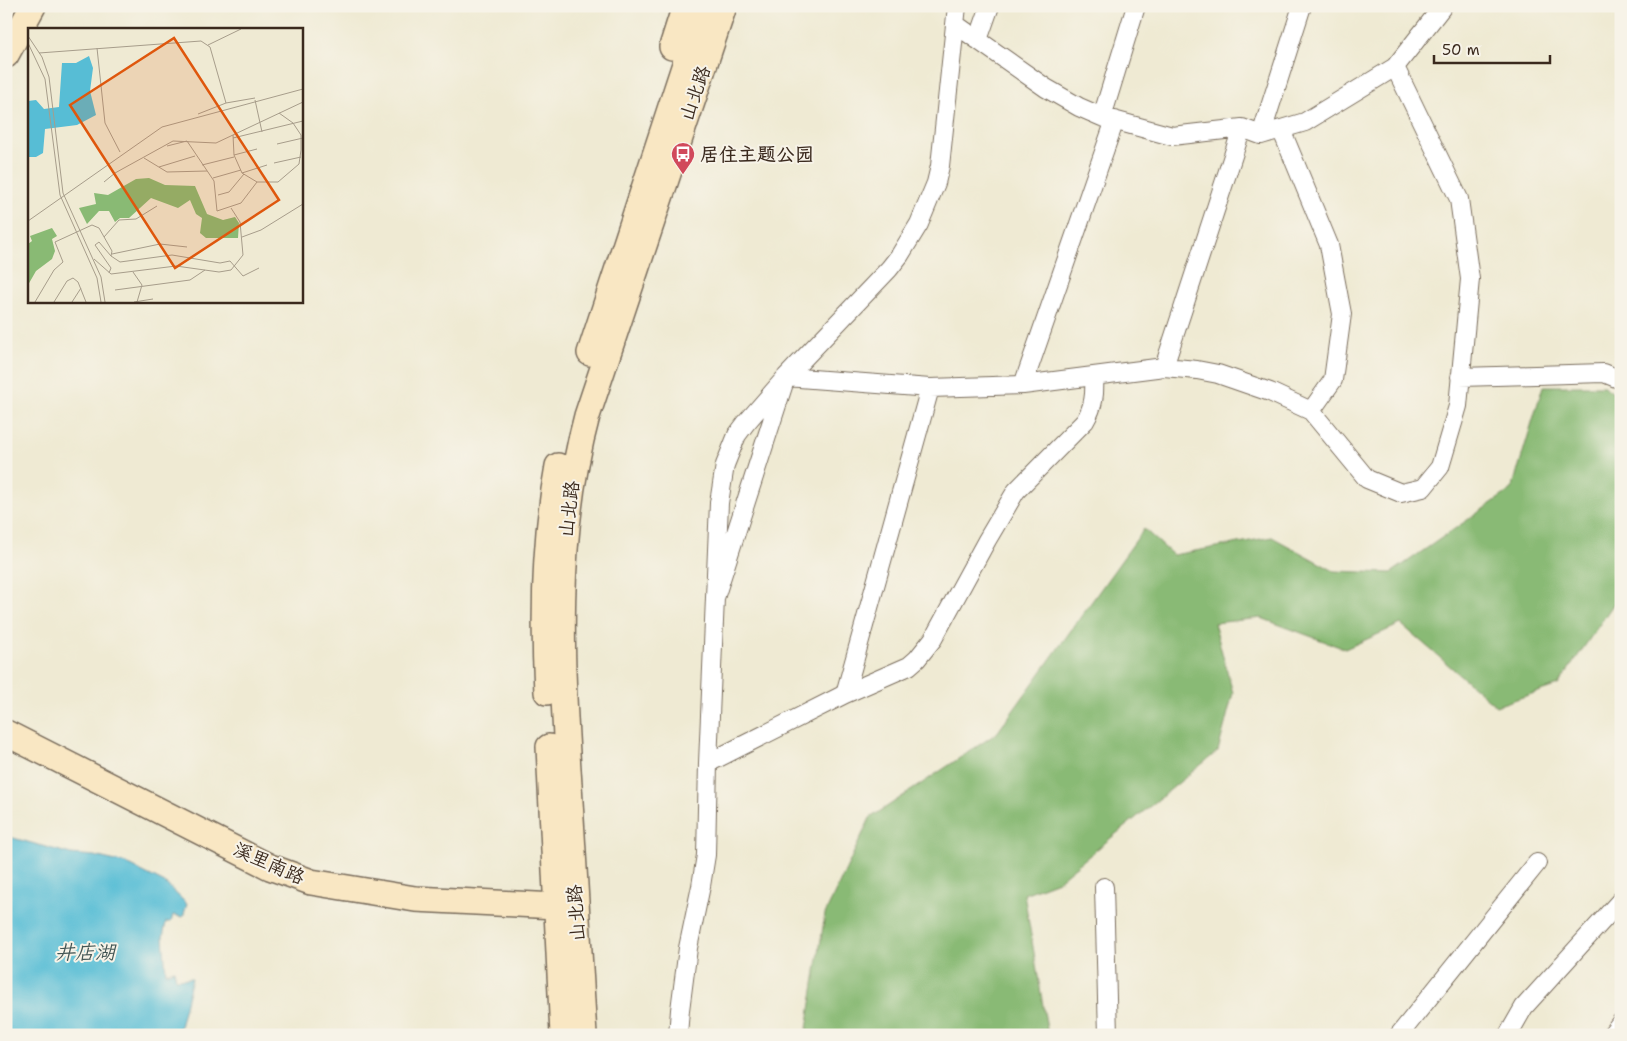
<svg xmlns="http://www.w3.org/2000/svg" width="1627" height="1041" font-family="'Shantell Sans','LXGW WenKai TC',sans-serif">
<style>
.forest{fill:#89ba74;stroke:#627249}
.water{fill:#57bdd5;stroke:#49747a}
.lines{fill:none;stroke-linecap:round;stroke-linejoin:round}
.street-casing{stroke:#7a6d5d;stroke-width:20}
.secondary-casing{stroke:#7a6d5d;stroke-width:28}
.street{stroke:#fff;stroke-width:18}
.secondary{stroke:#f9e7c3;stroke-width:25}
.labels{text-anchor:middle;dominant-baseline:central;stroke-width:4;stroke-linejoin:round;paint-order:stroke}
.street-label{font-size:19px;fill:#3b2a1e;stroke:#f7f3e8}
.poi-label{font-size:19px;font-weight:bold;fill:#3b2a1e;stroke:#f7f3e8;text-anchor:start}
.water-label{font-size:20px;font-style:italic;fill:#435655;stroke:#f7f3e8}
.inset-road{fill:none;stroke:#a79d8b;stroke-width:1}
.view{fill:#df570d;fill-opacity:0.15;stroke:#df570d;stroke-width:2.5}
.inset-edge{fill:none;stroke:#3b2a1e;stroke-width:2.5}
</style>
<rect width="100%" height="100%" fill="#f7f3e8"/>
<filter id="ink" filterUnits="userSpaceOnUse"><feTurbulence type="fractalNoise" baseFrequency=".02" numOctaves="2"/><feDisplacementMap in="SourceGraphic" scale="10" xChannelSelector="R" yChannelSelector="G"/><feConvolveMatrix kernelMatrix="1 2 1 2 8 2 1 2 1" color-interpolation-filters="sRGB"/></filter>
<filter id="wash" filterUnits="userSpaceOnUse"><feTurbulence type="fractalNoise" baseFrequency=".0096" numOctaves="4" result="noise"/><feDisplacementMap in="SourceGraphic" scale="20" xChannelSelector="R" yChannelSelector="G"/><feGaussianBlur stdDeviation="1.12" result="paint"/><feColorMatrix in="noise" values="0 0 0 0 0 0 0 0 0 0 0 0 0 0 0 0 0 1.4 0 .05"/><feComposite in="paint" operator="in"/></filter>
<g filter="url(#wash)">
<rect width="100%" height="100%" fill="#efead3"/>
<path class="forest" d="M1543,386H1604L1621,399V593L1558,685L1496,706L1401,624L1345,649L1261,618L1214,623L1233,693L1218,751L1058,881L1024,894L1048,1035H806L825,914L870,818L997,733L1144,529L1173,555L1272,537L1334,571L1391,573L1512,489Z"/>
<path class="water" d="M6,836L71,854L94,856L125,863L165,883L187,904L183,917L173,915L171,922H166L163,937L166,973L174,970L176,979L192,978L178,1035H6Z"/>
</g>
<g filter="url(#ink)">
<g class="lines">
<g class="street-casing">
<path id="street" d="M955,24L1046,88L1079,107L1102,117L1172,136L1242,128L1261,135L1305,122L1395,67L1443,6
M978,40L990,6
M1102,117L1136,6
M1281,129L1329,245L1342,314L1333,380L1311,411
M1261,135L1302,6
M1164,367L1242,128
M1460,377L1604,373L1621,380
M1023,385L1115,120
M715,598L786,377L930,388L1023,385L1164,367L1197,370L1218,374L1270,392L1311,411L1367,479L1401,493L1423,488L1440,467L1458,406L1470,279L1459,199L1395,67
M845,694L930,388
M708,763L845,694L909,666L917,659L933,639L987,540L1016,491L1085,421C1094,406 1095,394 1094,377
M1104,887L1108,1035
M678,1035L680,1010L688,948L701,886L706,855L708,763L719,503L725,465L737,435L746,423L786,377L889,269L900,255L919,224L936,183L940,166L957,6
M1399,1035L1537,863
M1508,1035L1524,1007L1621,900
M1611,1035L1621,1022"/>
</g>
<g class="secondary-casing">
<path id="secondary" d="M672,47L685,6
M6,55L33,6
M590,353L704,6
M547,692C543,616 544,541 558,466
M6,733L270,867L311,882L415,899L556,906
M549,747L563,1035
M584,1035C579,951 574,868 569,785C561,661 554,537 587,416L724,6"/>
</g>
<use href="#street" class="street"/>
<use href="#secondary" class="secondary"/>
</g>
</g>
<defs>
<g id="bus-pin" transform="scale(1.25)"><path d="M0 17L-7.5 6A9.5 9.5 0 1 1 7.5 6Z" fill="#d1495b" stroke="#f7f3e8"/><path d="M-5-6H5V4H4V6H2V4H-2V6H-4V4H-5ZM-3.5-4V0h7V-4ZM-3.5 1.2v1.5H-2V1.2ZM2 1.2v1.5H3.5V1.2Z" fill="#fff"/></g>
</defs>
<g fill-rule="evenodd">
<use href="#bus-pin" x="683" y="154"/>
</g>
<g class="labels">
<g class="street-label">
<text transform="translate(695 93) rotate(-71)">山北路</text>
<text transform="translate(569 509) rotate(-83)">山北路</text>
<text transform="translate(269 863) rotate(24)">溪里南路</text>
<text transform="translate(576 913) rotate(-94)">山北路</text>
</g>
<g class="poi-label">
<text x="700" y="154">居住主题公园</text>
</g>
<g class="water-label">
<text x="85" y="952">井店湖</text>
</g>
</g>
<g transform="translate(28 28)">
<rect width="275" height="275" fill="#efead3"/>
<path d="M121,150L137,157L167,158L179,186L195,192L207,189L211,195L210,210H178L172,205L174,190L168,186L162,172L150,180L123,170L101,190H92L87,194L81,183H71L59,196L51,180L68,176L66,165L80,167L108,151ZM24,200L29,208L24,211L27,223L24,231L8,243L0,257V216L4,213L2,208Z" fill="#89ba74"/>
<path d="M61,28L65,40L62,63L68,87L49,97L17,101L15,125L8,129H0V73L8,72L16,81L31,79L34,35H48Z" fill="#57bdd5"/>
<path class="inset-road" d="M0,8L14,29L21,49L35,165L73,249L77,274M0,15L17,51L32,167L69,250L73,274M180,17L213,1M69,20L77,95L92,124M11,25L173,13L182,19L198,75M227,72L234,104M170,86L198,75L227,70M205,107L206,127L214,145L229,154H250L271,136L273,122V107L265,95L251,85M205,110L275,93M249,116L275,110M139,118L159,113L186,153L189,183L213,175L229,154M206,127L229,121M116,130L139,144L179,143M246,135L273,129M174,137L206,129M131,139L167,128M214,145L239,137M185,150L213,142M76,154L87,145L145,113L188,115L275,74M190,167L201,164L216,146M0,193L134,99L275,61M76,209L91,192L108,191L129,178M214,209L233,202L275,176M84,226L132,216L159,219M83,228L92,234L144,227L192,235L202,233L215,248L231,240M66,231L83,246L148,238L191,244L203,242L215,227L212,194L203,180M105,244L114,257L109,274M87,262L162,252L177,242M7,274L26,242L35,234L27,214L64,197L71,200L84,223L83,228L71,214L67,217L83,240L81,245M26,274L39,253L45,250L50,254L58,274M44,274L53,260M106,274L125,271"/>
<path class="view" d="M146,10L251,172L147,240L42,77Z"/>
<rect width="275" height="275" class="inset-edge"/>
</g>
<rect width="1627" height="1041" fill="none" stroke="#f7f3e8" stroke-width="25"/>
<path d="M1434 55v8h116v-8" fill="none" stroke="#3b2a1e" stroke-width="2.5"/>
<text x="1442" y="55" font-size="15" fill="#3b2a1e" stroke="#f7f3e8" stroke-width="4" paint-order="stroke">50 m</text>
</svg>
